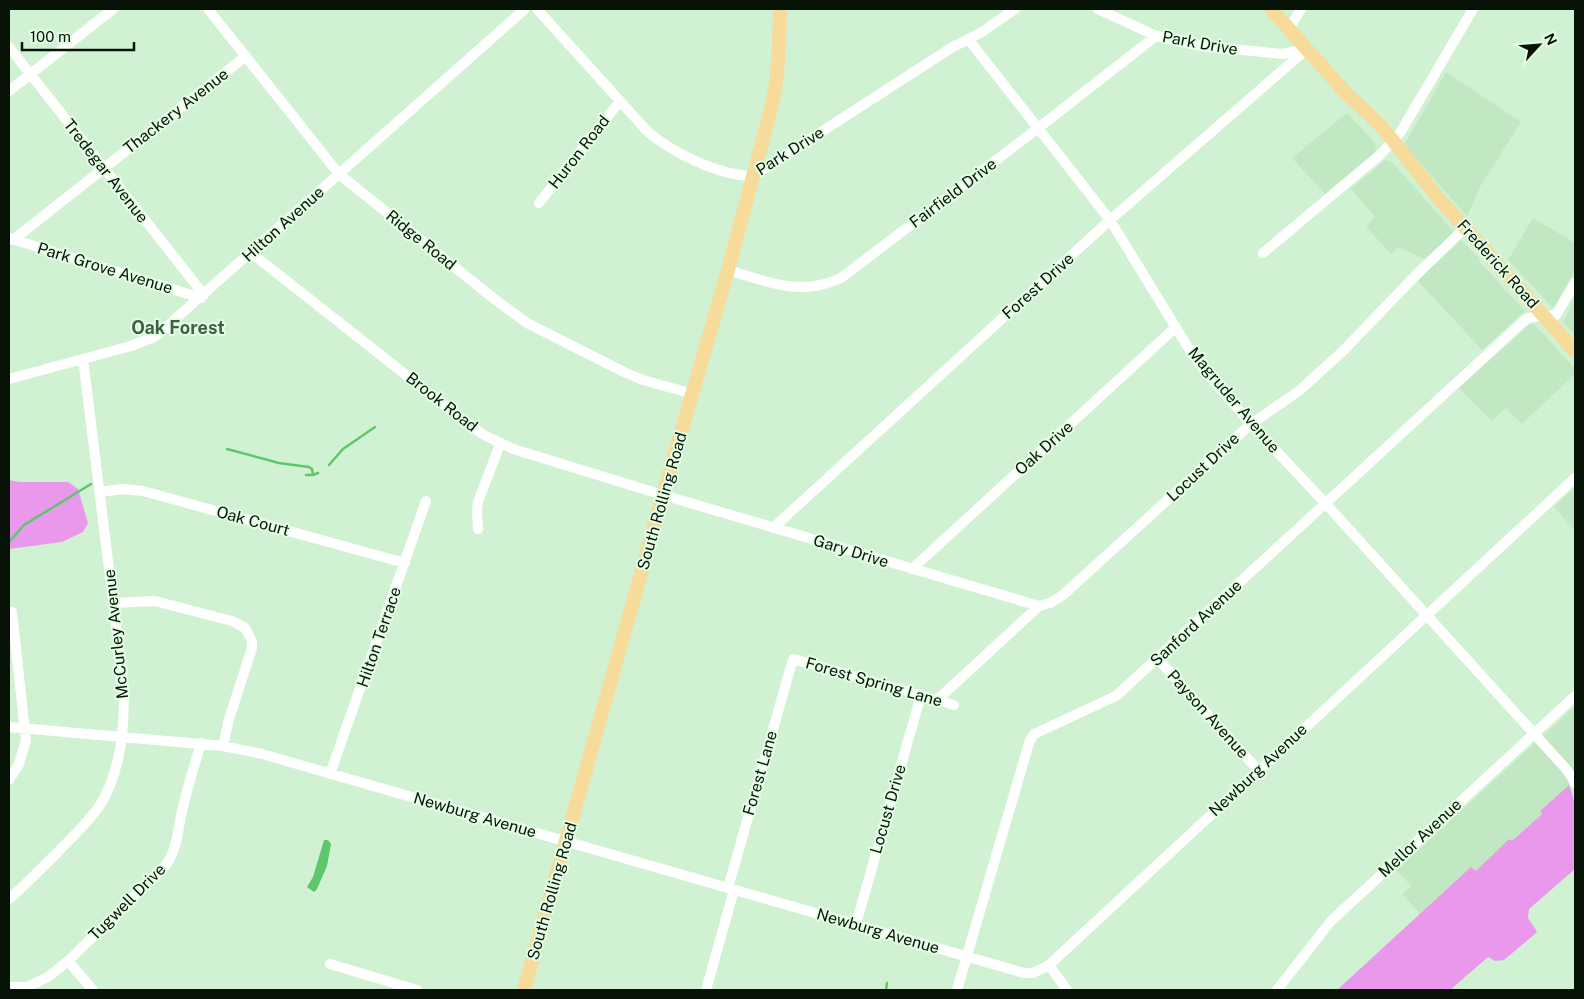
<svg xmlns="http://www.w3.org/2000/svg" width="1584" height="999" font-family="'Public Sans',sans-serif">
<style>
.built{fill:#c1e8c3}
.green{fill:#ea98ec}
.water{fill:#5ec66b}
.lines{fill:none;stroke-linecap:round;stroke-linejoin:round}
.stream{stroke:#5ec66b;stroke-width:2.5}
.minor{stroke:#fff;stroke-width:10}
.major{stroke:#f7db9b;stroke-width:14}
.labels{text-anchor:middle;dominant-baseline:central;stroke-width:4;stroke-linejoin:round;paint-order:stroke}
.street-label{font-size:16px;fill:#081308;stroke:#e3fee4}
.neighbourhood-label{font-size:18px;font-weight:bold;fill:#435f44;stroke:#e3fee4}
</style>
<rect width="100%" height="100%" fill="#d1f2d2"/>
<path class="built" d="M1446,72L1521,122L1481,185L1467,216L1404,145Z
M1347,113L1376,144L1375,152L1325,194L1292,158Z
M1385,160L1392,162L1454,232L1427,260L1398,247L1391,254L1366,227L1375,217L1351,189Z
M1533,218L1575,243V270L1554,307L1551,306L1508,260Z
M1461,240L1480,259L1462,277L1479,261L1525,311L1482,350L1418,281Z
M1575,298V335L1563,322Z
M1532,324L1536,326L1575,369V374L1522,424L1506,408L1492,421L1459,388L1529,325Z
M1575,487V531L1554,507Z
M1575,706V779L1540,811L1542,814L1512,842L1509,840L1476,871L1472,867L1420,914L1402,894L1411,886L1397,870Z"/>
<path class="green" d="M9,480L20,482H68L78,489L88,523L83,532L62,542L9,549Z
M1569,785C1580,810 1575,842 1575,869L1529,909L1528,918L1537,932L1536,933L1504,960L1495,961L1488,957L1450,990H1337L1471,867L1476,871L1509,839L1512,841L1542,814L1540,811Z"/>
<path class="water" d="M324,840H328L331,844L327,866L317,889L314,892L307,887L313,877Z"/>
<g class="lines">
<path class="stream" d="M227,449L279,463L309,467L312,469L313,475
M329,465L343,449L375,427
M306,475H313L318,473
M9,542L24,525L91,484
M886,990L887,983"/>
<path class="minor" d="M208,9L339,174L493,298L527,323L624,372L643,380L693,394
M537,9L648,132C673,153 720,176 753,176L951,48L982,32L1015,9
M1098,9L1156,36L1202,46L1282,54L1306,49
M1289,29L1301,9
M968,39L1110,220L1189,349L1205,371L1251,424L1326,504L1567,770L1575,783
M9,47L204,295
M9,91L113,9
M539,203L620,101
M9,238L201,298
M13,240L246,56
M250,252L468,424L484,435L513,449L663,495L1039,606
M1263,253L1380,155L1400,133L1473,9
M728,270C768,282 800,297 841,278L1037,129L1156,36
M9,379L131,346L156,336L525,9
M100,492L122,489L143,491L405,563
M773,528L1110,220L1307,49
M478,529L477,510L478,502L500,444
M912,569L1176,327
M113,603L155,601L232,621L245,628L252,641V648L229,719L223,746
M1157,658L1258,770
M937,700L1039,606L1050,603L1063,595L1251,424L1299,391L1343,351L1418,273L1465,228
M9,727L223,746L262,754L1024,973H1033L1049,965L1575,478
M330,774L426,501
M9,780L19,764L26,740L12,612
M728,888L793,659L954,705
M9,899C26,885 40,869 56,854C71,838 88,823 100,805C121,772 126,721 123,682L83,359
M856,924L921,695
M68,961L93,990
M330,964L417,990
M1049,965L1067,990
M9,987H27L48,977L68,961L166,865C178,848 178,827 183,807C188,785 195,764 201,743
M706,990L734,890
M957,990L1029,743L1034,734L1116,696L1526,319L1532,317L1556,315L1575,283
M1277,990L1331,921L1575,696"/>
<path class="major" d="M1271,9L1345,92L1383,128L1440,200L1575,351
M524,990L663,495L728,270L771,109C779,76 779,43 780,9"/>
</g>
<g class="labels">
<g class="street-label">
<text transform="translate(1200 43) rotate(10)">Park Drive</text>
<text transform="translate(176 111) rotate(-38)">Thackery Avenue</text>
<text transform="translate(790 151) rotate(-32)">Park Drive</text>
<text transform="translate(579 152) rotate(-52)">Huron Road</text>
<text transform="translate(106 171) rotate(52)">Tredegar Avenue</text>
<text transform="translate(953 193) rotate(-37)">Fairfield Drive</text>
<text transform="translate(283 224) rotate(-42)">Hilton Avenue</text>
<text transform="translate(421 240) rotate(39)">Ridge Road</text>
<text transform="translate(1498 264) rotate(48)">Frederick Road</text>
<text transform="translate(105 268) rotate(17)">Park Grove Avenue</text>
<text transform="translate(1038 286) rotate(-42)">Forest Drive</text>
<text transform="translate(1234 400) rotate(50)">Magruder Avenue</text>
<text transform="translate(442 402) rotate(38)">Brook Road</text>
<text transform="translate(1044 448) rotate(-42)">Oak Drive</text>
<text transform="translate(1203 467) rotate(-43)">Locust Drive</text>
<text transform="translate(662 501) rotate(-74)">South Rolling Road</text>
<text transform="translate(253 521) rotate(15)">Oak Court</text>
<text transform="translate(851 551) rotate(17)">Gary Drive</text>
<text transform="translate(1196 623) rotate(-43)">Sanford Avenue</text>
<text transform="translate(116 634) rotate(-96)">McCurley Avenue</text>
<text transform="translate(379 637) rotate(-71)">Hilton Terrace</text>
<text transform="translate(874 682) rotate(16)">Forest Spring Lane</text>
<text transform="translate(1208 714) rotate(48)">Payson Avenue</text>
<text transform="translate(1258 770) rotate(-43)">Newburg Avenue</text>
<text transform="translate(760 773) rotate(-74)">Forest Lane</text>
<text transform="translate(888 809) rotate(-74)">Locust Drive</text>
<text transform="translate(475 815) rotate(16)">Newburg Avenue</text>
<text transform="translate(1420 838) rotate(-43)">Mellor Avenue</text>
<text transform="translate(552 891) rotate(-74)">South Rolling Road</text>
<text transform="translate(127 902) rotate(-45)">Tugwell Drive</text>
<text transform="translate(878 931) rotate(16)">Newburg Avenue</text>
</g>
<g class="neighbourhood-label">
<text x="178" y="327">Oak Forest</text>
</g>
</g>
<rect width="1584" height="999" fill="none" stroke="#081308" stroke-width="20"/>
<g transform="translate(1539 45) rotate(64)" stroke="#e3fee4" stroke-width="4" paint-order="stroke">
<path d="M0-4L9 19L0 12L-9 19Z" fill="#081308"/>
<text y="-8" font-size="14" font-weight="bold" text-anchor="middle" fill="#081308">N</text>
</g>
<path d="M22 42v8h112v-8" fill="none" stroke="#081308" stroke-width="2.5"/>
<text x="30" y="42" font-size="15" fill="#081308" stroke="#e3fee4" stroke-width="4" paint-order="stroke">100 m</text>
</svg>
